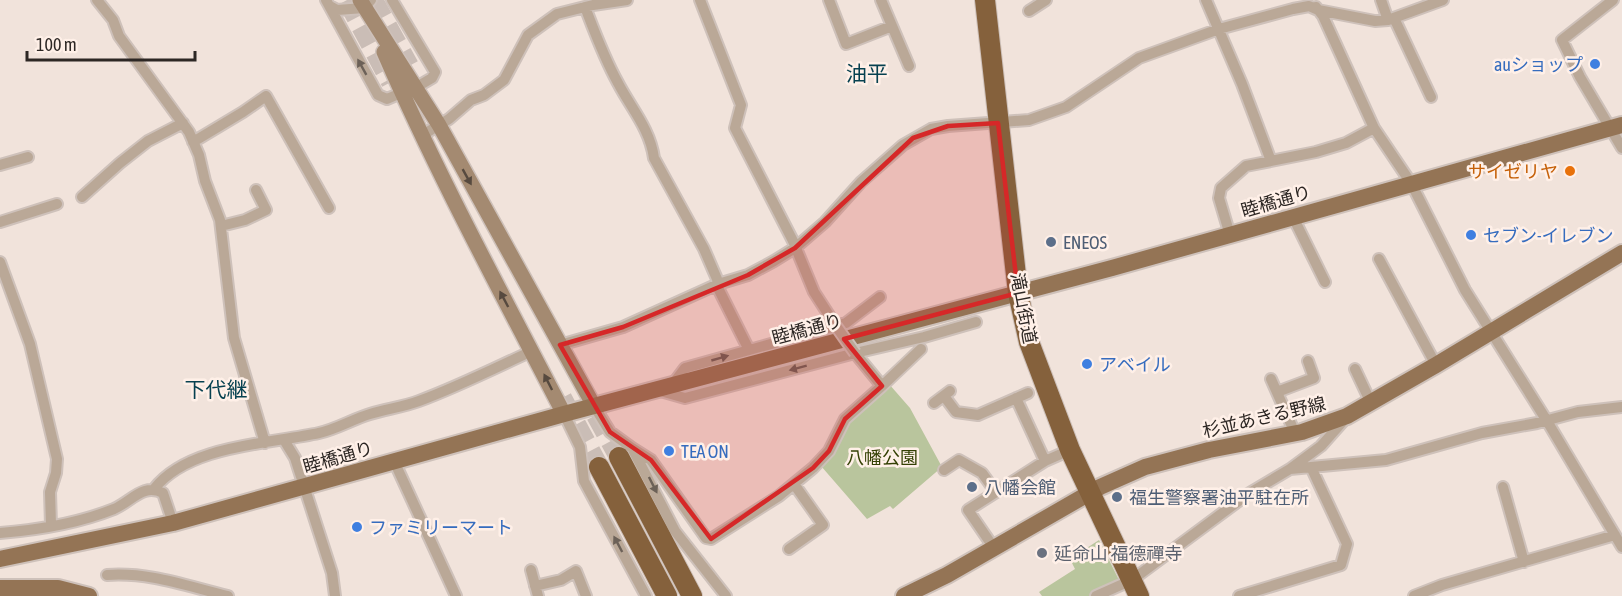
<svg xmlns="http://www.w3.org/2000/svg" width="1622" height="596" font-family="'Asap Condensed','Noto Sans JP',sans-serif">
<style>
.green{fill:#b9c59d}
.lines{fill:none;stroke-linecap:round;stroke-linejoin:round}
.highway-tunnel{stroke:#cabdb6;stroke-width:20;stroke-dasharray:20 10;stroke-linecap:butt}
.street-casing{stroke:#cec1ba;stroke-width:14}
.secondary-casing{stroke:#cec1ba;stroke-width:18}
.primary-casing{stroke:#cec1ba;stroke-width:20}
.highway-casing{stroke:#cec1ba;stroke-width:22}
.street{stroke:#baa897;stroke-width:10}
.secondary{stroke:#a48a71;stroke-width:15}
.primary{stroke:#947455;stroke-width:16}
.highway{stroke:#85613c;stroke-width:20}
.street-bridge-casing{stroke:#cec1ba;stroke-width:14;stroke-linecap:butt}
.street-bridge{stroke:#baa897;stroke-width:10}
.oneway{fill:#6c6158}
.oneway2{fill:#574a3f}
.marked{fill:#d62828;fill-opacity:0.2;stroke:#d62828;stroke-width:4.5;stroke-linejoin:round}
.shop-dot{fill:#3f7fe0;stroke:#fff0e8;stroke-width:2}
.food-dot{fill:#e8710a;stroke:#fff0e8;stroke-width:2}
.service-dot{fill:#5c6f8a;stroke:#fff0e8;stroke-width:2}
.worship-dot{fill:#6b7280;stroke:#fff0e8;stroke-width:2}
.labels{text-anchor:middle;dominant-baseline:central;stroke-width:5;stroke-linejoin:round;paint-order:stroke}
.shop-label{font-size:18px;fill:#366cbe;stroke:#fff0e8;text-anchor:start}
.food-label{font-size:18px;fill:#c56008;stroke:#fff0e8;text-anchor:end}
.street-label{font-size:18px;fill:#2d2724;stroke:#fff0e8}
.service-label{font-size:18px;fill:#4e5e75;stroke:#fff0e8;text-anchor:start}
.park-label{font-size:18px;fill:#344004;stroke:#fff0e8}
.worship-label{font-size:18px;fill:#5b616d;stroke:#fff0e8;text-anchor:start}
.quarter-label{font-size:21px;fill:#074150;stroke:#fff0e8}
</style>
<rect width="100%" height="100%" fill="#f1e3db"/>
<path class="green" d="M889,384L910,408L942,467L893,509L890,506L867,519L821,466L849,421Z
M1099,540L1120,582L1091,596H1042L1039,592L1075,569L1070,559Z"/>
<g class="lines">
<path class="highway-tunnel" d="M347,0L391,82
M373,0L409,66
M562,398L599,467
M596,415L619,457"/>
<g class="street-casing">
<path id="street" d="M97,0L113,20L119,36L189,132L199,155L205,181L220,220L234,338L265,443
M326,0L378,95L387,99L401,93
M392,0L435,72L432,78L415,88
M700,0L741,105L735,128L793,241L814,292L836,326
M829,0L846,44L892,26
M881,0L909,66
M1206,0L1242,84L1271,161
M1381,0L1388,20
M1613,0L1562,40L1580,77L1622,148
M330,6L337,10L364,8L371,0
M585,7C595,33 604,58 618,83C631,108 650,129 654,158L704,249L717,279L718,288L749,350
M1316,7L1323,16L1374,128L1411,183L1465,290L1547,421L1622,547
M1029,11L1046,0
M1394,18L1431,97
M421,136L449,119L471,100L484,95L504,80L528,35L557,14L593,5L627,0
M193,142L243,112L266,96L329,208
M0,165L28,157
M82,197L120,163L148,141L183,123
M1293,217L1325,282
M0,222L57,204
M221,226L245,220L266,210L256,190
M1230,235L1219,198L1221,188L1246,166L1316,152L1346,143L1374,128
M1379,259L1436,365
M0,262L30,344L57,459L56,473L50,492L51,525
M560,345L623,327L718,284L748,275L774,261L795,248L825,222L861,182L903,145L931,129L948,126L1029,120L1066,107L1139,58L1219,29L1293,9L1309,6L1318,10L1375,21L1388,20L1443,0
M1355,369L1371,403
M1271,379L1295,433
M673,384L685,368L846,323L880,297
M882,386L921,349
M657,390L685,398L855,353L924,337L976,322
M1277,392L1314,378L1308,361
M944,396L956,412L978,415L1028,393
M1016,398L1045,461
M934,403L950,391
M594,406L610,432L632,448L675,531L726,596
M564,414L580,447L584,481L646,596
M284,440L295,458L332,573L335,596
M632,448L651,460L706,538L711,539L779,496L813,468L829,451L845,419L882,386L855,353
M394,461L456,596
M1290,469L1386,460L1482,433L1537,423L1578,412L1622,407
M944,470L959,460L982,473L995,491
M1503,487L1524,562
M154,489C188,445 269,444 319,433C337,429 353,419 370,414C386,409 403,407 419,401C457,387 495,368 532,351
M0,533C37,530 79,523 114,509C132,501 143,483 163,493L173,523
M994,548L968,510L1045,461L1070,450
M789,549L823,525L794,484
M531,570L538,596
M107,575C150,572 186,586 228,596
M535,586L561,580L576,571L586,596
M1096,596L1132,580L1248,494L1290,469L1321,446L1345,419
M1239,596L1341,565L1347,544L1311,467
M1414,596L1442,585L1615,535"/>
</g>
<g class="secondary-casing">
<path id="secondary" d="M360,0L439,125L594,406
M384,52C438,176 502,294 564,414"/>
</g>
<g class="primary-casing">
<path id="primary" d="M0,559L173,523L564,414L1112,268L1622,125
M0,588H58L89,596
M904,596L947,575L1100,487L1145,467L1209,450L1302,432L1347,416L1436,365L1622,253"/>
</g>
<g class="highway-casing">
<path id="highway" d="M985,0L1018,293L1029,342L1070,450L1139,596
M619,457L692,596
M599,467L667,596"/>
</g>
<use href="#street" class="street"/>
<use href="#secondary" class="secondary"/>
<use href="#primary" class="primary"/>
<use href="#highway" class="highway"/>
<g class="street-bridge-casing">
<path id="street-bridge" d="M836,326L855,353"/>
</g>
<use href="#street-bridge" class="street-bridge"/>
</g>
<defs><path id="oneway-solid" d="M-6-.8H1V-3.2L6.5 0L1 3.2V.8H-6Z" transform="scale(1.5)"/></defs>
<g class="oneway">
<use href="#oneway-solid" transform="translate(362 67) rotate(-119)"/>
<use href="#oneway-solid" transform="translate(720 358) rotate(-16)"/>
<use href="#oneway-solid" transform="translate(798 368) rotate(165)"/>
<use href="#oneway-solid" transform="translate(653 485) rotate(63)"/>
<use href="#oneway-solid" transform="translate(618 544) rotate(-118)"/>
</g>
<g class="oneway2">
<use href="#oneway-solid" transform="translate(467 177) rotate(61)"/>
<use href="#oneway-solid" transform="translate(504 299) rotate(-118)"/>
<use href="#oneway-solid" transform="translate(548 382) rotate(-117)"/>
</g>
<path class="marked" d="M998,123L1018,293L844,339L882,386L845,419L829,451L813,468L711,539L651,460L610,432L560,345L623,327L748,275L795,248L913,138L948,126Z"/>
<g class="shop-dot">
<circle cx="1595" cy="64" r="6"/>
<circle cx="1471" cy="235" r="6"/>
<circle cx="1087" cy="364" r="6"/>
<circle cx="669" cy="451" r="6"/>
<circle cx="357" cy="527" r="6"/>
</g>
<circle class="food-dot" cx="1570" cy="171" r="6"/>
<g class="service-dot">
<circle cx="1051" cy="242" r="6"/>
<circle cx="972" cy="487" r="6"/>
<circle cx="1117" cy="497" r="6"/>
</g>
<circle class="worship-dot" cx="1042" cy="553" r="6"/>
<g class="labels">
<g class="shop-label">
<text x="1583" y="64" text-anchor="end">auショップ</text>
<text x="1483" y="235">セブン-イレブン</text>
<text x="1099" y="364">アベイル</text>
<text x="681" y="451">TEA ON</text>
<text x="369" y="527">ファミリーマート</text>
</g>
<g class="food-label">
<text x="1558" y="171">サイゼリヤ</text>
</g>
<g class="street-label">
<text transform="translate(1276 201) rotate(-16)">睦橋通り</text>
<text transform="translate(1024 308) rotate(79)">滝山街道</text>
<text transform="translate(807 329) rotate(-15)">睦橋通り</text>
<text transform="translate(1264 417) rotate(-13)">杉並あきる野線</text>
<text transform="translate(338 457) rotate(-16)">睦橋通り</text>
</g>
<g class="service-label">
<text x="1063" y="242">ENEOS</text>
<text x="984" y="487">八幡会館</text>
<text x="1129" y="497">福生警察署油平駐在所</text>
</g>
<g class="park-label">
<text x="882" y="457">八幡公園</text>
</g>
<g class="worship-label">
<text x="1054" y="553">延命山 福德禪寺</text>
</g>
<g class="quarter-label">
<text x="867" y="73">油平</text>
<text x="216" y="389">下代継</text>
</g>
</g>
<path d="M27 51v9h168v-9" fill="none" stroke="#2d2724" stroke-width="3"/>
<text x="36" y="51" font-size="18" fill="#2d2724" stroke="#fff0e8" stroke-width="4.5" paint-order="stroke">100 m</text>
</svg>
